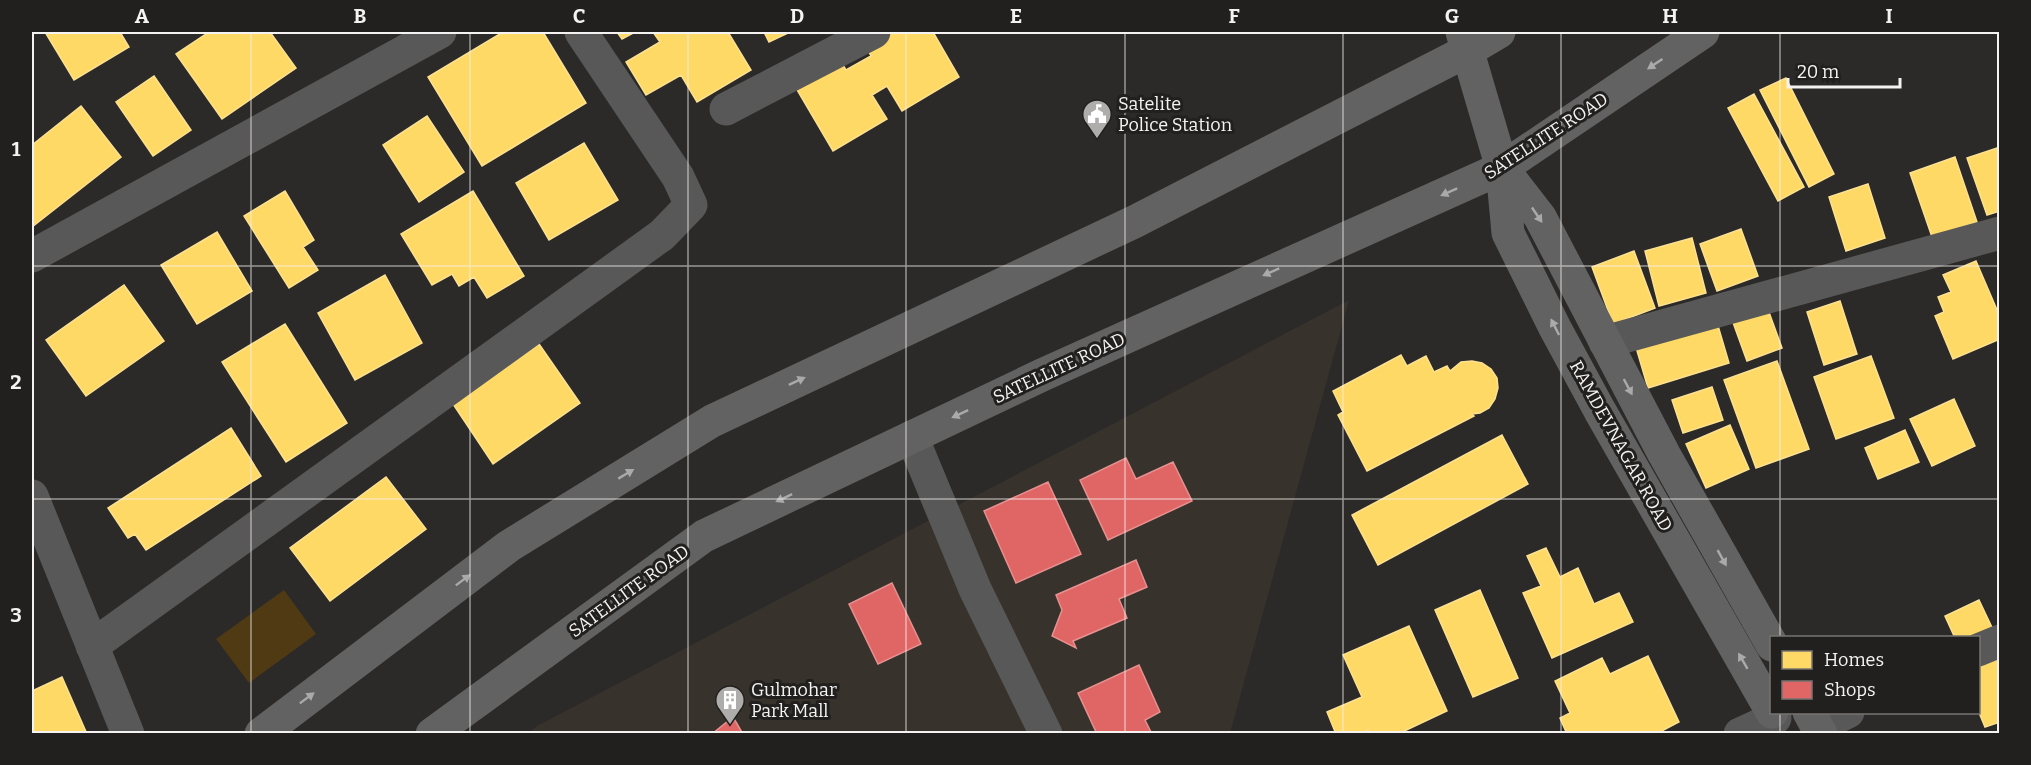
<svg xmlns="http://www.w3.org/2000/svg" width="2031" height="765" font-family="Bitter,serif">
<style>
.built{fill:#38322c}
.green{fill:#4f3a14}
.homes{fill:#ffd966;stroke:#fce190;stroke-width:1.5}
.shops{fill:#e06666;stroke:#e69090;stroke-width:1.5}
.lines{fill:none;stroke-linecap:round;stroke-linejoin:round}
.street{stroke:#585858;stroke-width:33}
.secondary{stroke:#626262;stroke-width:33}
.oneway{fill:#abaaaa}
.grid{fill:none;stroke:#f4f3f1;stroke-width:1.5;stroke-opacity:0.55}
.labels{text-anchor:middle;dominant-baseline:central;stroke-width:6;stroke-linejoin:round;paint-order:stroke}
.poi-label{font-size:18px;fill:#f4f3f1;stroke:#22201e;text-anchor:start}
.street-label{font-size:18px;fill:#f4f3f1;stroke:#22201e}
.neatline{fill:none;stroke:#f4f3f1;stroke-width:2}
.grid-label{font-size:20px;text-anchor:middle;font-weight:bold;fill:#f4f3f1}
</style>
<rect width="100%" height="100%" fill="#2b2a28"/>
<path class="built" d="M1349,300L1230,733L527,734L537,726Z"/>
<path class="green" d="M284,590L316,634L249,683L216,639Z"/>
<path class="homes" d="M45,32H120L129,47L74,80Z
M209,32H270L296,68L222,119L176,54Z
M503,32H543L586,103L482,166L428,77Z
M617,32H635L622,39Z
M653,32H728L751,70L697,102L681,75L646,95L626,62L660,42Z
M764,32H790L769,42Z
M893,32H933L959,77L902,111L887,86L872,95L887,119L833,151L796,88L841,62L846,70L871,56L866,47Z
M154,76L191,130L153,156L116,102Z
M1786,78L1834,174L1809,187L1760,90Z
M1754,94L1804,187L1778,201L1728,108Z
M81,106L121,157L32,227V145Z
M427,116L464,172L419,202L383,145Z
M584,143L618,200L549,240L516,183Z
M2000,147V211L1987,215L1967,158Z
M1955,157L1977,222L1932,237L1910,173Z
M1868,184L1885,238L1846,251L1829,197Z
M285,191L314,240L303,247L318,270L289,288L244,216Z
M473,191L524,276L487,298L474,277L459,286L452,274L432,285L401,234Z
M1741,229L1758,276L1717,291L1700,244Z
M217,232L252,291L197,324L161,265Z
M1692,238L1706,293L1659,306L1645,251Z
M1634,251L1655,308L1613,324L1592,267Z
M1976,261L2000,317V339L1953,359L1935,316L1944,312L1938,297L1951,292L1943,275Z
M385,275L422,343L355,380L318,313Z
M124,285L164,341L86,396L46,340Z
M1840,301L1857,354L1824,365L1807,312Z
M1766,304L1782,348L1747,361L1731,317Z
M1716,319L1729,363L1648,388L1635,344Z
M285,324L347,423L286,462L222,362Z
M539,344L580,403L493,464L453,404Z
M1401,355L1407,366L1426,356L1434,372L1447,366L1450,371L1461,362L1472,361L1482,363L1491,369L1497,378L1498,388L1495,399L1489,408L1480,413L1472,414L1474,416L1367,471L1338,415L1343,412L1333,391Z
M1871,356L1894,418L1836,439L1814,377Z
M1777,361L1809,449L1756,468L1724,380Z
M1712,387L1723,420L1683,433L1672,400Z
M1954,399L1975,446L1932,466L1910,419Z
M1730,425L1749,469L1706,488L1686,444Z
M231,428L261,476L146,550L135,534L128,538L108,508Z
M1905,430L1919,462L1878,479L1865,448Z
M1502,435L1528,484L1378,565L1352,515Z
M386,477L426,529L330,601L290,548Z
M1546,548L1560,577L1578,568L1594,604L1619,593L1633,622L1552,658L1523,593L1541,586L1527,556Z
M1480,590L1518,678L1473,697L1435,610Z
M1979,600L1997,638H1955L1945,616Z
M1409,626L1447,711L1398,734H1369L1368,730L1361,734H1336L1327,712L1362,697L1343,655Z
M1648,656L1679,722L1656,734H1567L1560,718L1570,713L1555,681L1602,658L1610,674Z
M2000,658V722L1985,727L1978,710V667Z
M62,677L87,734H32V691Z"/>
<path class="shops" d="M1126,458L1136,479L1173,462L1192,501L1108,540L1080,480Z
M1048,482L1081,554L1016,583L984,511Z
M1136,560L1147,587L1119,599L1127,618L1073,641L1076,648L1052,636L1062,610L1056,595Z
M892,583L921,644L878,664L849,604Z
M1139,665L1160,712L1145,720L1152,734H1097L1078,693Z
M733,717L743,734H712Z"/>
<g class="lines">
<path class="street" d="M726,109L874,32
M32,256L440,32
M1605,342L2000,233
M912,437L975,589L1046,734
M32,496L128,734
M92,646L662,235L691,205L678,177L581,32
M1978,650L2000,641
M1817,727L1848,712
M1740,734L1775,718"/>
<path class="secondary" d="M1462,32L1502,168L1508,233L1555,328L1600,411L1772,712
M1502,168L1540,217L1664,454L1772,645
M1809,712L1821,734
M261,734L509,546L712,421L1134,222L1467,51L1499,32
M432,734L704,536L1042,375L1502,168L1703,32"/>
</g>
<defs><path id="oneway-solid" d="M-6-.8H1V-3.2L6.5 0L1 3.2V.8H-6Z" transform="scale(1.5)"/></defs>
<g class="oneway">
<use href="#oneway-solid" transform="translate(1655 64) rotate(146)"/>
<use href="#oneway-solid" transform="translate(1449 192) rotate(156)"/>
<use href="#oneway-solid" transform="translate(1537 215) rotate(56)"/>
<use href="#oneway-solid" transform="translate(1271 272) rotate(156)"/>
<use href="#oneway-solid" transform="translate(1555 327) rotate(-117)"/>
<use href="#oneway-solid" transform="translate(797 381) rotate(-25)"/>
<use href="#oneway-solid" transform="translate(1628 387) rotate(62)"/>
<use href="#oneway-solid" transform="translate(960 414) rotate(155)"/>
<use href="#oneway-solid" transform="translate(626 474) rotate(-31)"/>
<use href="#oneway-solid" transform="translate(784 498) rotate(155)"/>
<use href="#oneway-solid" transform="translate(1722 558) rotate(61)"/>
<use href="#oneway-solid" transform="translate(463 580) rotate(-37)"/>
<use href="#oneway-solid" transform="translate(1743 661) rotate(-120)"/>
<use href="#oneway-solid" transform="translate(307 698) rotate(-37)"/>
</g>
<path class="grid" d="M251,32V734M470,32V734M688,32V734M906,32V734M1125,32V734M1343,32V734M1561,32V734M1780,32V638M32,266H2000M32,499H2000M1780,712V734"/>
<defs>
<g id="civic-pin" transform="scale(1.5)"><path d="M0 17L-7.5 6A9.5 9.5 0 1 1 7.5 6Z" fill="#aeadab" stroke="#22201e"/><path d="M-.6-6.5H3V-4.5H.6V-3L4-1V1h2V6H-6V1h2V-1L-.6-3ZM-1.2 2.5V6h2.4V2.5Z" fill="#fff"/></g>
<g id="building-pin" transform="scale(1.5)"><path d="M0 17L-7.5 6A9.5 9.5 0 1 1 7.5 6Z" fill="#aeadab" stroke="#22201e"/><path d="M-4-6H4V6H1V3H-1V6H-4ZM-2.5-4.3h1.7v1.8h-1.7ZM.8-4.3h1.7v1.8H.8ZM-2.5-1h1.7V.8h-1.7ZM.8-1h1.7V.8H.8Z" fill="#fff"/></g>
</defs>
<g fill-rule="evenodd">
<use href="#civic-pin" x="1097" y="114"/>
<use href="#building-pin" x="730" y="700"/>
</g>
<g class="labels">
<g class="poi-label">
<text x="1118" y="104">Satelite<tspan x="1118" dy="21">Police Station</tspan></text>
<text x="751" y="690">Gulmohar<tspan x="751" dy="21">Park Mall</tspan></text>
</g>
<g class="street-label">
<text transform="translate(1546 136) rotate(-33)">SATELLITE ROAD</text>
<text transform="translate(1059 368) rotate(-25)">SATELLITE ROAD</text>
<text transform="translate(1621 446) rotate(61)">RAMDEVNAGAR ROAD</text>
<text transform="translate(629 591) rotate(-36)">SATELLITE ROAD</text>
</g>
</g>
<rect width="2031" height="765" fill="none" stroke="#22201e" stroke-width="66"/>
<rect x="1770" y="636" width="210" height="78" fill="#22201e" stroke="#767472" stroke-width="1.5"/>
<rect x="1782" y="651" width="30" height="18" fill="#ffd966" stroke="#767472" stroke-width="1.5"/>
<text x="1824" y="666" font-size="18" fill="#f4f3f1">Homes</text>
<rect x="1782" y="681" width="30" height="18" fill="#e06666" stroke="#767472" stroke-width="1.5"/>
<text x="1824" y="696" font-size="18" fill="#f4f3f1">Shops</text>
<path d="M1788 78v9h112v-9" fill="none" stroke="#f4f3f1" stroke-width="3"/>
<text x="1797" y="78" font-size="18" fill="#f4f3f1" stroke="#22201e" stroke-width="4.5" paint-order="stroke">20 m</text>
<rect x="33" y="33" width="1965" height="699" class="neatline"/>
<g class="grid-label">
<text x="142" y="23">A</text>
<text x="360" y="23">B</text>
<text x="579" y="23">C</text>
<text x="797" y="23">D</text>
<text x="1016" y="23">E</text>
<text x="1234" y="23">F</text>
<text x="1452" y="23">G</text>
<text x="1670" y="23">H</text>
<text x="1889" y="23">I</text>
<text x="16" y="156">1</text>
<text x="16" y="389">2</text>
<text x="16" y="622">3</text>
</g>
</svg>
